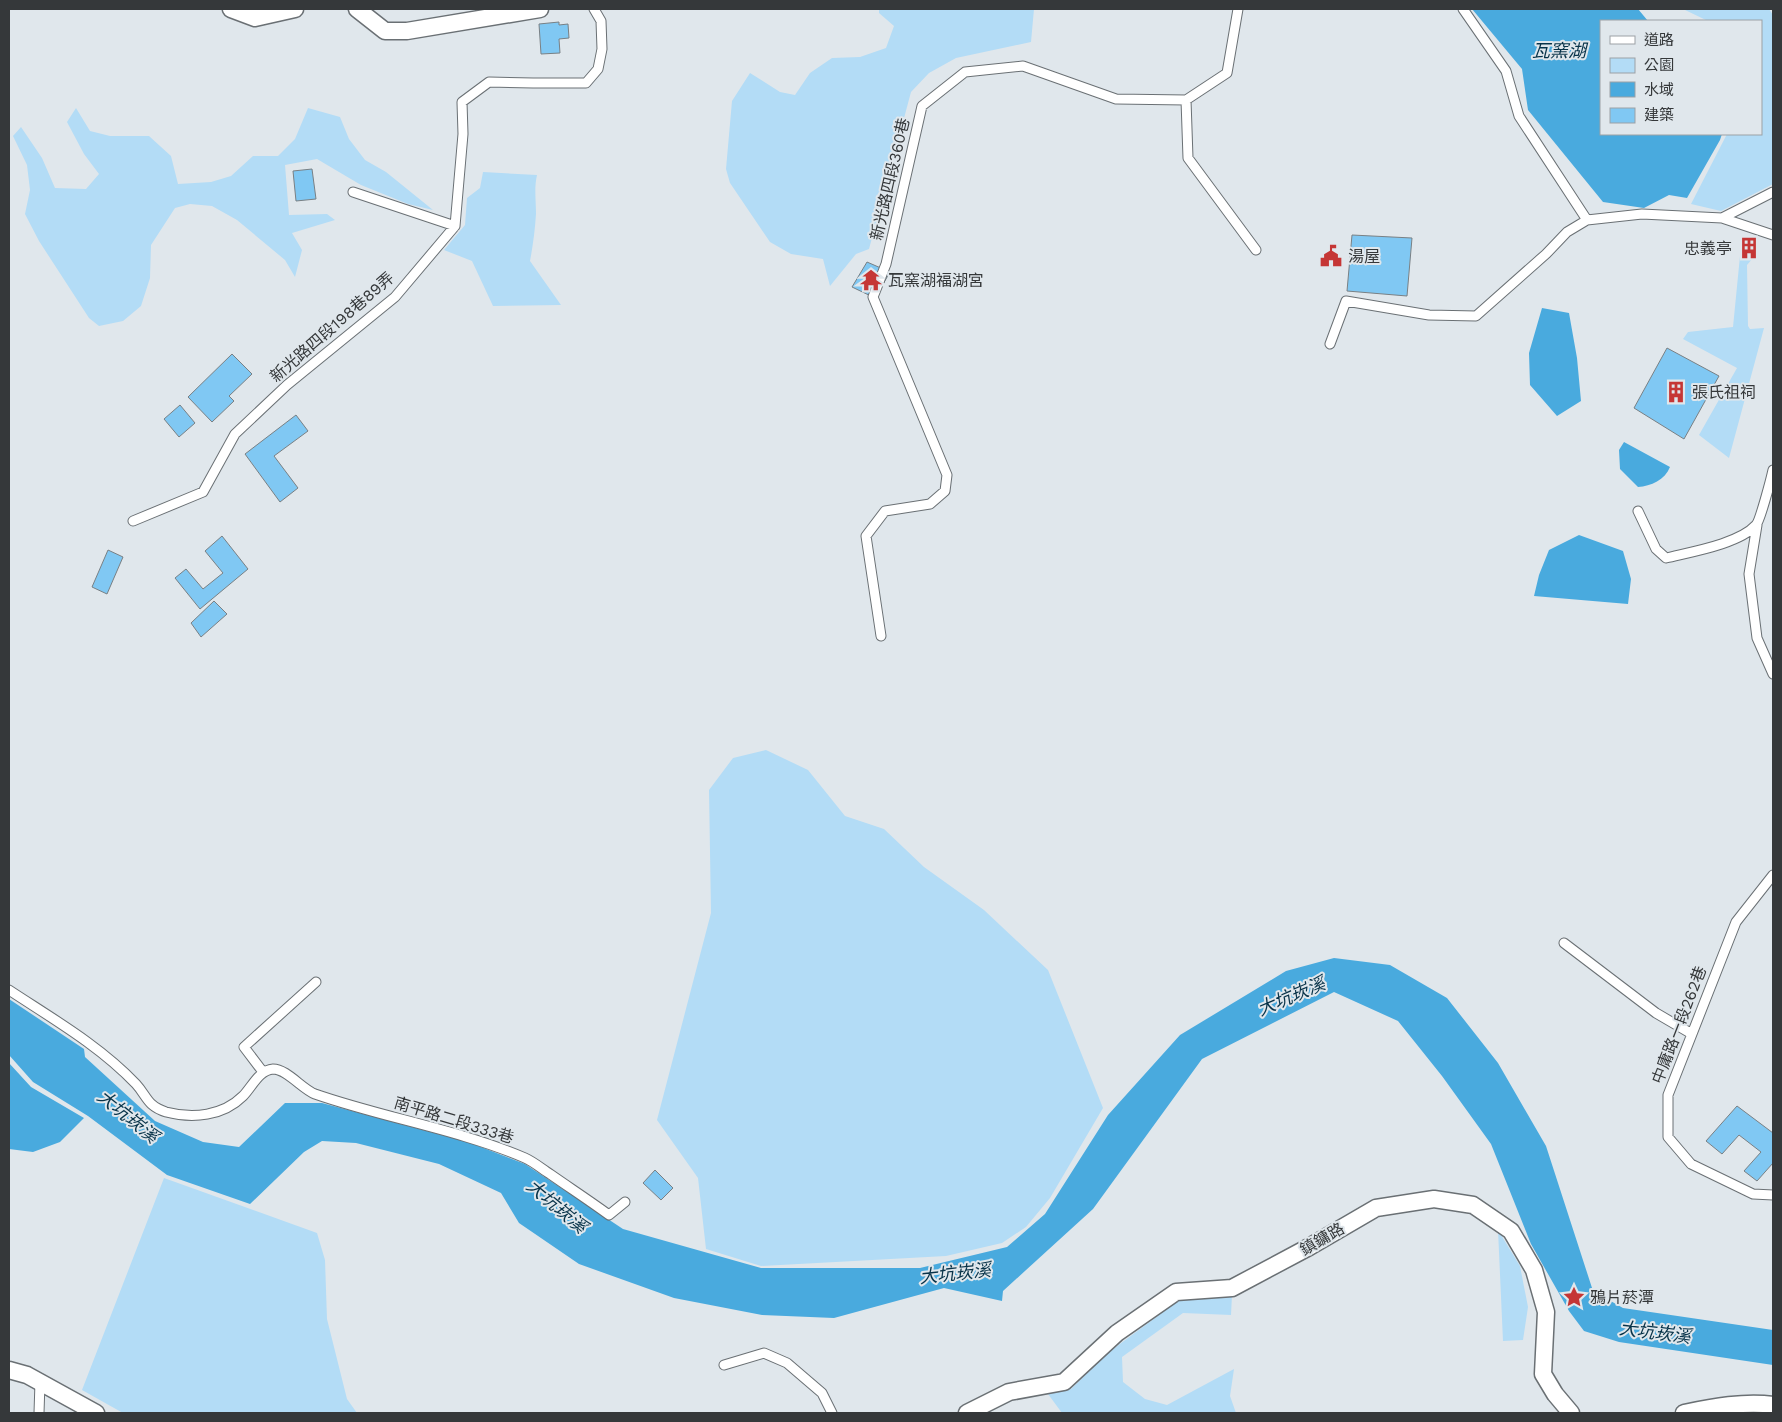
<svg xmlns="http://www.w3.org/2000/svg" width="1782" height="1422" font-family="'Work Sans','Noto Sans TC',sans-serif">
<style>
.green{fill:#b3dcf6}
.water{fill:#49aade}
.building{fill:#80c8f3;stroke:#798084}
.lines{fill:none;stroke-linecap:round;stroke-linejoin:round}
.service-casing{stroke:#6a7074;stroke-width:11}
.minor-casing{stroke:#6a7074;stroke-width:19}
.service{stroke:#fff;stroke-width:9}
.minor{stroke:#fff;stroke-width:16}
.labels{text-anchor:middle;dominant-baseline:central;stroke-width:4;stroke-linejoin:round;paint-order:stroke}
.street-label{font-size:16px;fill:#35383a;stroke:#e0e7ec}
.poi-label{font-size:16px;fill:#35383a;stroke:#e0e7ec;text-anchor:start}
.water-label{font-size:18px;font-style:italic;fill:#083349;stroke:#e0e7ec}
</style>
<rect width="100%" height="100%" fill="#e0e7ec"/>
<path class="green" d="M879,9H1034L1031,42L956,58L929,73L911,92L869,249L856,254L830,286L823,259L791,254L770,242L730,183L726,169L732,101L750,73L780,92L795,95L810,73L832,58L860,57L886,48L894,26L879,13Z
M1683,9H1769L1773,15V184L1721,211L1691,204L1727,134H1761V21H1708Z
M76,108L90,131L110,136H149L171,156L178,184L211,182L231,176L253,156H278L295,139L308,108L340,117L349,139L365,160L386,172L433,210L408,204L361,185L317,159L285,165L289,215L327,214L335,220L292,233L302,250L295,277L285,260L237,220L212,206L190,204L175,208L151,245L150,278L141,306L123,321L99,326L89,318L39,241L25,214L30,190L27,165L13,136L21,127L42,158L55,188L86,189L99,174L84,154L67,122Z
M483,172L537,175C534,188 536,200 536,214C535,230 533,245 530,261L561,305L493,306L472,261L444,250L465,225L467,198L480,188Z
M1740,256L1747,258H1753L1747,265L1748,326L1750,329L1764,328L1729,458L1699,435L1737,368L1683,339L1688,332L1733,327Z
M766,750L808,770L845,816L884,829L924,867L984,910L1048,970L1103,1108L1050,1198L1026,1227L1002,1243L946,1256L761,1266L706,1249L698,1178L657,1120L711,913L709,790L733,758Z
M164,1178L317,1233L325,1260L327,1319L347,1399L357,1413H123L82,1390Z
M1498,1230L1520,1266L1528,1307L1523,1340L1503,1341Z
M1232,1295L1231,1315L1183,1313L1122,1357L1123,1382L1145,1399L1167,1405L1234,1369L1230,1396L1236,1413H1062L1048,1394L1071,1389L1109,1352L1178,1301Z"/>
<path class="water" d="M1472,9H1638L1648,21H1601V134H1722L1720,140L1687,198L1669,195L1644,208L1603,202L1528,110L1522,69Z
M1542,308L1569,313L1577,358L1581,401L1557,416L1530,385L1529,353Z
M1624,442L1670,467C1665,480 1651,486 1638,487L1620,469L1619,450Z
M1579,535L1623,551L1631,579L1628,604L1534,596L1539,575L1549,550Z
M1334,958L1390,965L1447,998L1498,1063L1546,1146L1593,1291L1623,1308L1773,1330V1365L1619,1342L1584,1331L1569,1311L1531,1244L1491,1144L1442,1076L1398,1021L1334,992L1202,1059L1093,1209L1003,1291L1002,1301L944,1288L834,1318L762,1315L674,1298L579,1264L519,1223L501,1193L439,1164L356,1143L322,1141L304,1152L250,1204L167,1175L88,1116L33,1082L9,1055V999L84,1049L85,1057L155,1121L203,1142L239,1147L285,1103H322L468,1142L525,1164L623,1229L761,1268H920L1007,1247L1045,1214L1108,1115L1180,1035L1286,971Z
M9,1063L31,1087L84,1118L60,1142L33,1152L9,1149Z"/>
<path class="building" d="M559,22V25L568,24L569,38L559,39L560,53L541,54L539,24Z
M312,169L316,199L296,201L293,171Z
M1352,235L1412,238L1407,296L1347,291Z
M1743 247a6 6 0 1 1 12 0a6 6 0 1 1-12 0Z
M867,262L890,272L875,298L852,287Z
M1667,348L1719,376L1684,439L1634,408Z
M232,354L252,374L229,396L234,401L212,422L188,397Z
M180,405L195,423L179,437L164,419Z
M296,415L308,431L274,456L298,488L280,502L245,454Z
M222,536L248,569L200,609L175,578L186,569L203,589L223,573L205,551Z
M108,550L123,557L107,594L92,587Z
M214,601L227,614L201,637L191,623Z
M1737,1106L1773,1133V1163L1757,1181L1744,1171L1761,1152L1739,1135L1722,1154L1706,1141Z
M655,1170L673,1188L661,1200L643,1183Z"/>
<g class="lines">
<g class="service-casing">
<path id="service" d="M1463,9L1506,71L1519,116L1587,220
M1186,100L1188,158L1256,250
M353,192L455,226
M1722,218L1773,192
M1330,344L1346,301L1429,315L1476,316L1546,254L1567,232L1587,220L1642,214L1722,218L1773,235
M1638,511L1656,549L1666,558C1690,552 1739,544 1756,525C1760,521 1771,479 1773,470
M133,521L203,492L235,434L287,385L395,297L455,226L463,134L462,102L489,82L533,83H586L598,69L602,49L601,21L594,9
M1757,525L1749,574L1757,638L1773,674
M881,636L866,536L885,511L930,504L945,491L947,475L873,297L886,264L922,106L965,72L1023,66L1116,99L1186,100L1227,73L1238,9
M1773,875L1736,922L1668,1095V1137L1691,1164L1753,1194L1773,1195
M1564,943L1656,1013L1692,1034
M9,990C53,1019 100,1046 136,1084C147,1096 147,1106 166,1112C193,1119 223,1116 243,1096C252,1087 259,1070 273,1069C287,1069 302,1089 315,1094C384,1118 457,1129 525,1158C534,1162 542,1169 550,1174C570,1188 590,1201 609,1215L625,1202
M263,1072L244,1047L316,982
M724,1365L764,1353L787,1363L822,1393L832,1413
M39,1413L40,1382"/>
</g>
<g class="minor-casing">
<path id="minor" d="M231,9L255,18L295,9
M357,9L385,31H407L540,9
M9,1370L27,1375L96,1413
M967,1413L1009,1392L1064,1382L1117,1333L1176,1292L1232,1288L1309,1247L1376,1208L1434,1199L1473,1205L1511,1231L1534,1270L1546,1312L1543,1374L1555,1394L1571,1413
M1684,1413C1713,1407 1745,1401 1773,1405"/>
</g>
<use href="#service" class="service"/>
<use href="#minor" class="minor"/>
</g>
<defs>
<g id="building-bare" transform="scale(1.725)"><path d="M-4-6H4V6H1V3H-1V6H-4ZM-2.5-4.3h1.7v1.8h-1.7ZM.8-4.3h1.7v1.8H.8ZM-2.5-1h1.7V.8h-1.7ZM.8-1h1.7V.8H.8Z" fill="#c53635" stroke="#e0e7ec" stroke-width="2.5" paint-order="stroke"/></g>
<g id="civic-bare" transform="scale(1.725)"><path d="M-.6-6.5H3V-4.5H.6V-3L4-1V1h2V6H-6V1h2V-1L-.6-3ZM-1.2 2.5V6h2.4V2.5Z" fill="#c53635" stroke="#e0e7ec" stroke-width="2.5" paint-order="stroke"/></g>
<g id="temple-bare" transform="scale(1.725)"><path d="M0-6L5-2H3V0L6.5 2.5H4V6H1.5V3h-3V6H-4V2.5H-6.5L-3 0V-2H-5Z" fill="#c53635" stroke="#e0e7ec" stroke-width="2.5" paint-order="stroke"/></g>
<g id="sight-bare" transform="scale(1.725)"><path d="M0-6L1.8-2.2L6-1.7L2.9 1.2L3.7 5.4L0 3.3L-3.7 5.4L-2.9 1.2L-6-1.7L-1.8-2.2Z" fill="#c53635" stroke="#e0e7ec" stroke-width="2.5" paint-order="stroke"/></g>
</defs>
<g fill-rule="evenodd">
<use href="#building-bare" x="1749" y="248"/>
<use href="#civic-bare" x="1331" y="256"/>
<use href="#temple-bare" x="871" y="280"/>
<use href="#building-bare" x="1676" y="392"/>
<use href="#sight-bare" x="1574" y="1297"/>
</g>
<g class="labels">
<g class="street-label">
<text transform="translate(890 179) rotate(-77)">新光路四段360巷</text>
<text transform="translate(332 327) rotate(-41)">新光路四段198巷89弄</text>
<text transform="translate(1679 1025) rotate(-69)">中庸路一段262巷</text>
<text transform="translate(454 1120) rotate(17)">南平路二段333巷</text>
<text transform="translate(1322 1239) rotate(-30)">鎮鏞路</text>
</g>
<g class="poi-label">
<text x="1732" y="248" text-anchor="end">忠義亭</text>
<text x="1348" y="256">湯屋</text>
<text x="888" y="280">瓦窯湖福湖宮</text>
<text x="1692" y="392">張氏祖祠</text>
<text x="1590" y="1297">鴉片菸潭</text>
</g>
<g class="water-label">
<text x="1559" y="50">瓦窯湖</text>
<text transform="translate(1291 996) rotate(-23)">大坑崁溪</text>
<text transform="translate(128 1116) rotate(39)">大坑崁溪</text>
<text transform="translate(557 1206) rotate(40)">大坑崁溪</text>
<text transform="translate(955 1273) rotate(-6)">大坑崁溪</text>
<text transform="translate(1655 1332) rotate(7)">大坑崁溪</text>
</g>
</g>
<rect width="1782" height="1422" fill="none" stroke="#35383a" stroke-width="20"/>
<rect x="1600" y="20" width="162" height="115" fill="#e0e7ec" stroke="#9ca1a5"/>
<rect x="1610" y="36" width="25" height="8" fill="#ffffff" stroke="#9ca1a5"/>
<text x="1644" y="45" font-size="15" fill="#35383a">道路</text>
<rect x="1610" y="58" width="25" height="15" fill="#b3dcf6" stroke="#9ca1a5"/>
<text x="1644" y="70" font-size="15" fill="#35383a">公園</text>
<rect x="1610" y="82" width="25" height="15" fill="#49aade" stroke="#9ca1a5"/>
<text x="1644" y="95" font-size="15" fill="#35383a">水域</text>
<rect x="1610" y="108" width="25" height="15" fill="#80c8f3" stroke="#9ca1a5"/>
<text x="1644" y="120" font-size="15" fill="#35383a">建築</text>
</svg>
